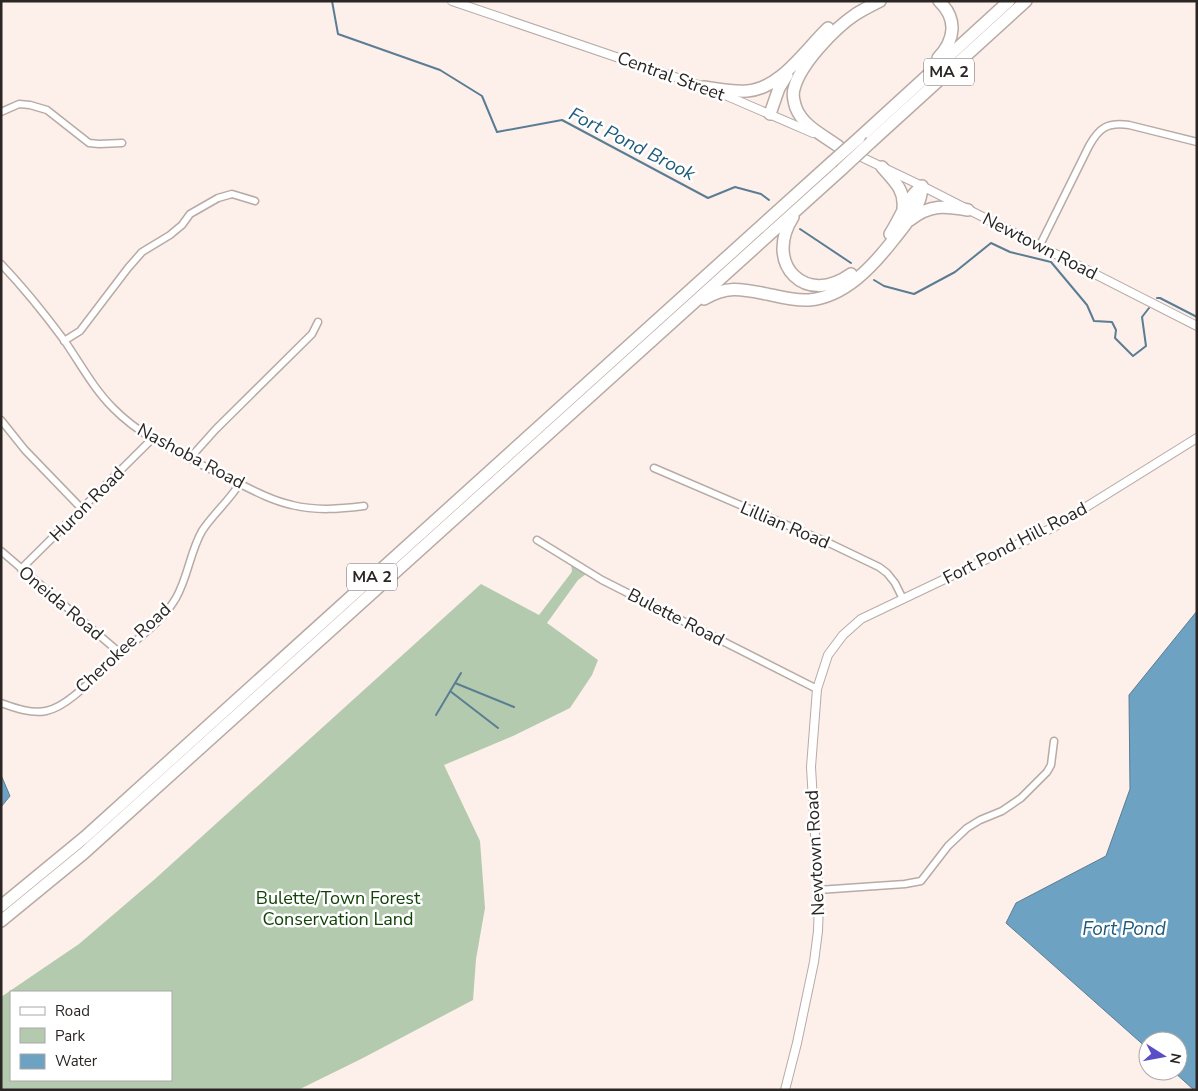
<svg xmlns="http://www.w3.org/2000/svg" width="1198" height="1091" font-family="'Nunito Sans',sans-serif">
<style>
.green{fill:#b3caaf;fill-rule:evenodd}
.water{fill:#6ea2c2;stroke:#5a7d93}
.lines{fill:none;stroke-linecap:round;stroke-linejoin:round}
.stream{stroke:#5a7d93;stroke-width:2}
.minor-casing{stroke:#b8aba6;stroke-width:9}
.tertiary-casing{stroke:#b8aba6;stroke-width:10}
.motorway-casing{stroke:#b8aba6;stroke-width:14}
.minor{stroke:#fff;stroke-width:6}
.tertiary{stroke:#fff;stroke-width:8}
.motorway{stroke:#fff;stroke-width:11}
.motorway-bridge-casing{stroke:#b8aba6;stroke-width:14;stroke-linecap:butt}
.motorway-bridge{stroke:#fff;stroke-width:11}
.labels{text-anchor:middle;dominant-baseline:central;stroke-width:5;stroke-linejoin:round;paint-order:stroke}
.shield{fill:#fff;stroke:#6b6766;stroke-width:1}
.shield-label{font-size:16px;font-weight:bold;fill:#2b2624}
.street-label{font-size:18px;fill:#2b2624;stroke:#fff}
.park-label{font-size:18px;fill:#104306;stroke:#fff}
.water-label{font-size:19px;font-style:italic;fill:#1d5c7d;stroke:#fff}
</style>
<rect width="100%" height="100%" fill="#fdefea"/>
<path class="green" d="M571,564L586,574L578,580L547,623L598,660L592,675L570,708L513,736L444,765L480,841L485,908L476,959L473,1000L361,1059L298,1090H1V997L79,944L155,879L481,584L539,615L571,573L572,571ZM11,992H171V1080H11Z"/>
<path class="water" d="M1197,611V1090H1194L1173,1071H1178V1041H1148V1049L1006,923L1016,903L1106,856L1130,789L1129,695Z
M1,775L10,796L1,807Z"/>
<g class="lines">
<path class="stream" d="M332,1L338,34L440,70L482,96L497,132L562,120L708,198L735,187L761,194L769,200
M800,229L851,263
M874,280L884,286L914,294L955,272L991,243L1010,252L1051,262L1087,305L1094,321L1112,322L1116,330L1115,338L1133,356L1146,346L1142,317L1149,308
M1157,298H1160L1197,317
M455,683L514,707
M450,691L498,728
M436,715L461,673"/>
<g class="minor-casing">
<path id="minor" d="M1,112L19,104L30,105L47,110L89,143L99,144L122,143
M1040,245L1089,146C1099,128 1107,122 1129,125L1197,142
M1,264C24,288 44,313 64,340C80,363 93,388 113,408C143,439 187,457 226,477C247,487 269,500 292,505C316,511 340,509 364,506
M64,341L80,331L128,268L142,252L170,235L182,225L190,214L218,198L232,194L255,201
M1,420L25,450L82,509
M190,458L216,429L312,334L318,322
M654,468L831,544L879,567L887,573L895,583L903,599
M537,540L602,580L817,689
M1,551L120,653
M21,569L153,438
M1,703C15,708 31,714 46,711C68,707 95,676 111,661C134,641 161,624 176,598C188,577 190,552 202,531C213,514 229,501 240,483
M818,890L905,884L921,881L948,846L967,828L980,820L1002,811L1021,798L1047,772L1051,765L1054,741"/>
</g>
<g class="tertiary-casing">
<path id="tertiary" d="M452,1L707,88
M718,92L813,133
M855,154L922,186L1197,326
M785,1090L797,1043L814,962L818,931L819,903L811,767L817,689L828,655L843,635L861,619L1054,527L1197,438"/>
</g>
<g class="motorway-casing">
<path id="motorway" d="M938,58C955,40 958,19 939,1
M704,87C718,89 733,92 747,91C780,89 805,50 828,28
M770,114L779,88L787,75
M859,138L1009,1
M871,142L1026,1
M838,146C823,135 803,126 796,108C794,102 792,95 794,89C800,64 835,28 856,14C864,9 872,5 880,1
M882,167C893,180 905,189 903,208
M793,217C763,264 806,307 851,274
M910,220C930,204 945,206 968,210
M890,234C901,217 906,199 922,186
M704,299C727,285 742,289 767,294C780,297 795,301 809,300C845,297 873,266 894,239C906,224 922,206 922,186
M1,906L85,837L832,162
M1,921L84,853L842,169"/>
</g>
<use href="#minor" class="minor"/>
<use href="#tertiary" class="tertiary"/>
<use href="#motorway" class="motorway"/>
<g class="motorway-bridge-casing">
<path id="motorway-bridge" d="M832,162L859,138
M842,169L871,142"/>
</g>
<use href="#motorway-bridge" class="motorway-bridge"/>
</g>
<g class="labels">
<g class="shield">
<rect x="924" y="58.5" width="50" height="27" rx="4"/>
<rect x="347" y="563.5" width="50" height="27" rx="4"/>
</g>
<g class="shield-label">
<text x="949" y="72">MA 2</text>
<text x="372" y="577">MA 2</text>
</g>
<g class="street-label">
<text transform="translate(671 76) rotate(20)">Central Street</text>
<text transform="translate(1040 246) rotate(27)">Newtown Road</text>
<text transform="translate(191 456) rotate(28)">Nashoba Road</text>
<text transform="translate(87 504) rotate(-45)">Huron Road</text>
<text transform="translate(785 525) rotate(23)">Lillian Road</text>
<text transform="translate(1015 543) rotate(-27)">Fort Pond Hill Road</text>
<text transform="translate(61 603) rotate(40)">Oneida Road</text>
<text transform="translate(676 617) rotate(27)">Bulette Road</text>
<text transform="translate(123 648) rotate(-43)">Cherokee Road</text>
<text transform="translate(815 853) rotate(-93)">Newtown Road</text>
</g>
<g class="park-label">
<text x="338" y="898">Bulette/Town Forest<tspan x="338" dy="21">Conservation Land</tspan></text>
</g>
<g class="water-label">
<text transform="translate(632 144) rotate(27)">Fort Pond Brook</text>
<text x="1124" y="929">Fort Pond</text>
</g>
</g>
<rect width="1198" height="1091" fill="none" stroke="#2b2624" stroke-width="5"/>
<rect x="10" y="991" width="162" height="90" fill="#ffffff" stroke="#aaa8a7"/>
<rect x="20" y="1007" width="25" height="8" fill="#ffffff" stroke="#aaa8a7"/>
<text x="55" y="1016" font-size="15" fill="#2b2624">Road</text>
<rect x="20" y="1028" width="25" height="15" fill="#b3caaf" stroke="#aaa8a7"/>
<text x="55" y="1041" font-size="15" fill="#2b2624">Park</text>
<rect x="20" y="1054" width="25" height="15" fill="#6ea2c2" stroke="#aaa8a7"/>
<text x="55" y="1066" font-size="15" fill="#2b2624">Water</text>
<g transform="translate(1163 1056) rotate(101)"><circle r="24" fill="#ffffff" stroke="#aaa8a7"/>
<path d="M0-4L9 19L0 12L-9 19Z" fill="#594ec6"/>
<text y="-8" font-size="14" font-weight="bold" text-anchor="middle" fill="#2b2624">N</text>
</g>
</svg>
